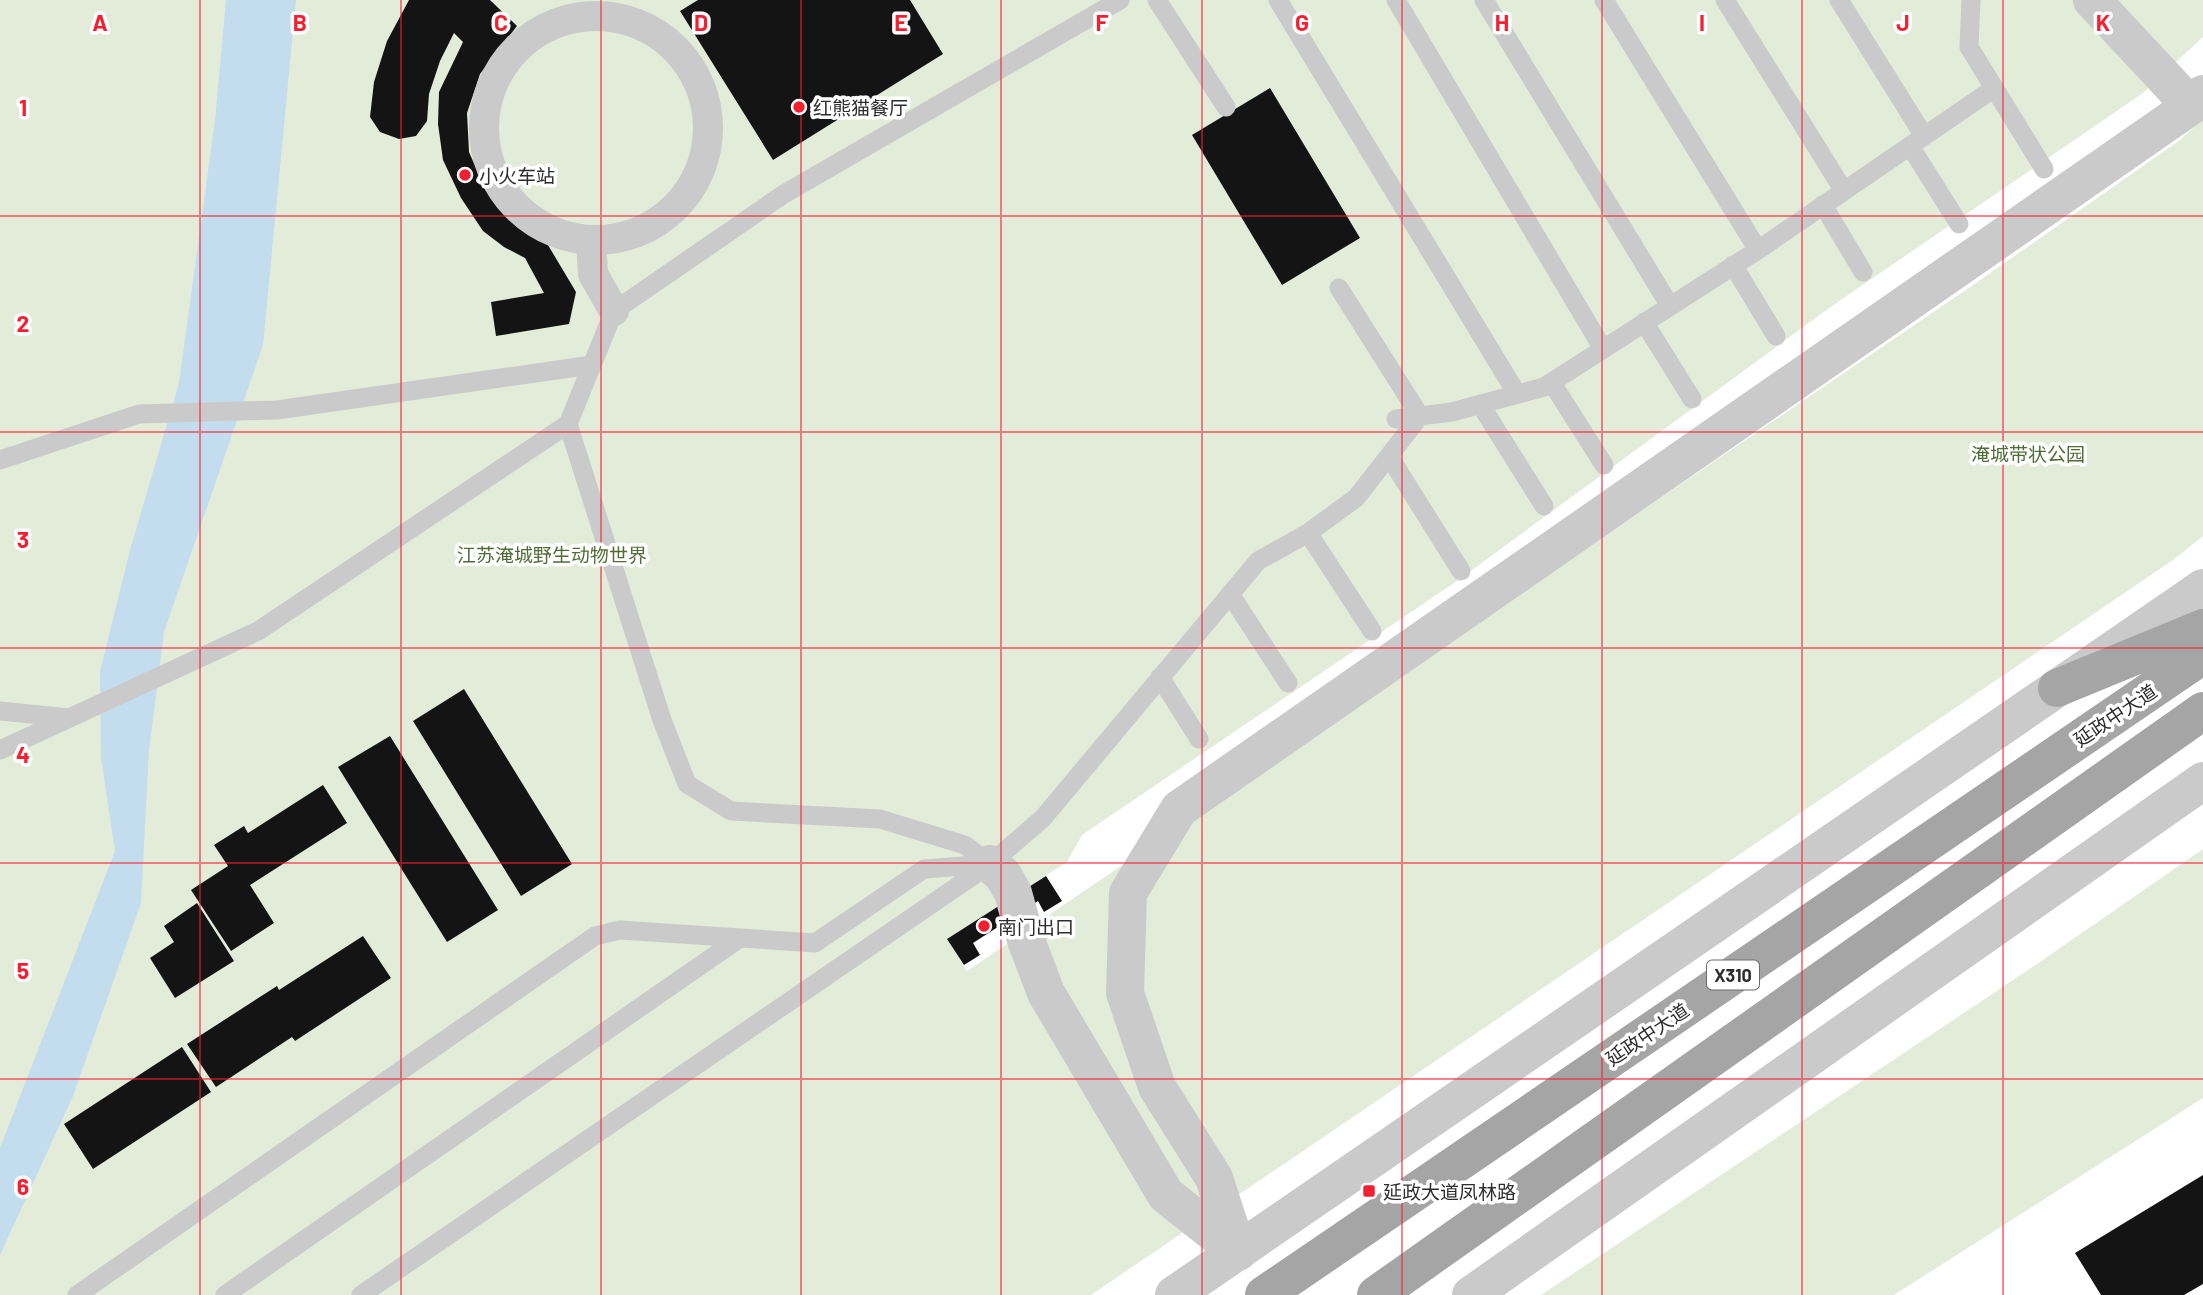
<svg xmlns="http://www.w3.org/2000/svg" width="2203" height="1295" font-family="Barlow,'Noto Sans SC',sans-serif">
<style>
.green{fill:#e3ecd9}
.water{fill:#c3ddee}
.building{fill:#141414}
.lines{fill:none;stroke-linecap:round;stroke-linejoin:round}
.service{stroke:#cacaca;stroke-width:19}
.pedestrian{stroke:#cacaca;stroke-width:30}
.minor{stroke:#cacaca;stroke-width:38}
.tertiary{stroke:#cacaca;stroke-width:38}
.primary{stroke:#a5a5a5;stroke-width:38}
.grid{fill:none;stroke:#f32031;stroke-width:2;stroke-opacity:0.55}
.poi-dot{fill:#f32031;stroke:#fff;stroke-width:2.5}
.labels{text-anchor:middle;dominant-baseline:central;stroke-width:7;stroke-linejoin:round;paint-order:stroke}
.shield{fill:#fff;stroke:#6c6c6c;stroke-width:2}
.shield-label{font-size:18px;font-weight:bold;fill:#2d2d2d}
.poi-label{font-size:19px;fill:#2d2d2d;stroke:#fff;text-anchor:start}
.park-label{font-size:19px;fill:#506c37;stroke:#fff}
.street-label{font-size:19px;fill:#2d2d2d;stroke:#fff}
.grid-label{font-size:23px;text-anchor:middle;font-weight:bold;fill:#f32031;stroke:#fff;stroke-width:7;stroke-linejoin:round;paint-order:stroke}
</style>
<rect width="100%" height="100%" fill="#fff"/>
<path class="green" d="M0,0H2203V37L2143,93L1832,306L1457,581L1082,835L1067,862L947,939L967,971L1973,285L2180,140L2203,119V536L2173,560L1091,1295H0Z
M2203,849V1098L1894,1295H1541L2037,964Z"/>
<path class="water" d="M226,0H296L263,345L164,632L149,750L141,903L73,1096L0,1255V1148L115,851L101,758L100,671L130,550L179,383L215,120Z"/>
<path class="building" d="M409,0H490L517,26L480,74L467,113L469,152L486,191L515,223L545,240L576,292L569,324L496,336L491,302L544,293L525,258L504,247L483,231L461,198L443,160L438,124L439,92L463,42L454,33L440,61L429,94L427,121L416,136L399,139L380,132L370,117L374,82L387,41Z
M698,0H910L943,54L773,160L680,11Z
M1270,88L1360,238L1282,285L1192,135Z
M464,689L572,864L521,896L413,721Z
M390,736L498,910L447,942L338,767Z
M323,785L347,823L250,885L274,923L231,951L191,890L228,866L214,845L244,826L248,833Z
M1046,876L1062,901L1044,912L1038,901L973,943L980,955L964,965L947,939Z
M197,903L234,961L175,998L150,958L174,942L164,926Z
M363,936L391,978L295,1041L292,1037L216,1087L187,1044L277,986L279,990Z
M182,1047L211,1092L93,1169L64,1124Z
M2203,1175V1284L2184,1295H2101L2075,1253Z"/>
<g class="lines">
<path class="service" d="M1157,0L1226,107
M1278,0L1517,394
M1396,0L1603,349
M1484,0L1670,306
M1604,0L1758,250
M1725,0L1844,191
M1839,0L1924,136
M1971,0L1969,47L2044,169
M1910,146L1959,224
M1823,205L1863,272
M1733,265L1776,336
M1644,322L1692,399
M1552,383L1604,465
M1480,404L1544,506
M1396,419L1452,412L1544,387L1758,250L1993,89
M568,424L662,720L687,784L731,811L880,819L965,845L990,864
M1389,456L1461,571
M0,460L139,414L277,410L592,365
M1308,533L1372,631
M1230,594L1288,683
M1160,677L1199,739
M0,711L69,718
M0,750L258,631L568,424L614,311L784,194L1120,0
M77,1295L595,936L620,930L815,943L924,869L989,864
M225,1295L740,938
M361,1295L990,864L1043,818L1258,561L1308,533L1356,498L1420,416L1339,288"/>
<path class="pedestrian" d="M484 128a112 112 0 1 1 224 0a112 112 0 1 1-224 0Z
M591,241L593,274L614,311"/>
<path class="minor" d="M2092,0L2191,106
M990,864L1003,875L1013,893L1026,940L1046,993L1166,1195L1238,1252
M1238,1252L1214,1178L1157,1087L1125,993L1128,893L1179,809L2191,106L2203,94"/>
<path class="tertiary" d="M1174,1295L2203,588
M1471,1295L2203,781"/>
<path class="primary" d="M2057,688L2203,628
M1264,1295L2203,655
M1376,1295L2203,711"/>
</g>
<path class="grid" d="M200,0V1295M401,0V1295M601,0V1295M801,0V1295M1001,0V1295M1202,0V1295M1402,0V1295M1602,0V1295M1802,0V1295M2003,0V1295M0,216H2203M0,432H2203M0,648H2203M0,863H2203M0,1079H2203"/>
<g class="poi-dot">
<circle cx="799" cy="107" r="7"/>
<circle cx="465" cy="175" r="7"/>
<circle cx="984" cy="926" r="7"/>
<rect x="1362" y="1184" width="14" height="14" rx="3.5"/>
</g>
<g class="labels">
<rect class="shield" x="1707" y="960.5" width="52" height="29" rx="5"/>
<g class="shield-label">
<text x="1733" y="975">X310</text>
</g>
<g class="poi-label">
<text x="813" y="107">红熊猫餐厅</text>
<text x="479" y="175">小火车站</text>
<text x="998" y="926">南门出口</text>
<text x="1383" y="1191">延政大道凤林路</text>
</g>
<g class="park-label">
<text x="2028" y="453">淹城带状公园</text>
<text x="552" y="554">江苏淹城野生动物世界</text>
</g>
<g class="street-label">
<text transform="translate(2115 715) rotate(-34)">延政中大道</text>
<text transform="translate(1647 1034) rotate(-34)">延政中大道</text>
</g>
</g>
<g class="grid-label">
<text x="100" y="31">A</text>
<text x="300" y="31">B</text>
<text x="501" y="31">C</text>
<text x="701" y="31">D</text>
<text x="901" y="31">E</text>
<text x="1102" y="31">F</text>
<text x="1302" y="31">G</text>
<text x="1502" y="31">H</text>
<text x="1702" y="31">I</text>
<text x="1903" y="31">J</text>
<text x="2103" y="31">K</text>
<text x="23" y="116">1</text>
<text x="23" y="332">2</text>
<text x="23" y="548">3</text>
<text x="23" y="763">4</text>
<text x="23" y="979">5</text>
<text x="23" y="1195">6</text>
</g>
</svg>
